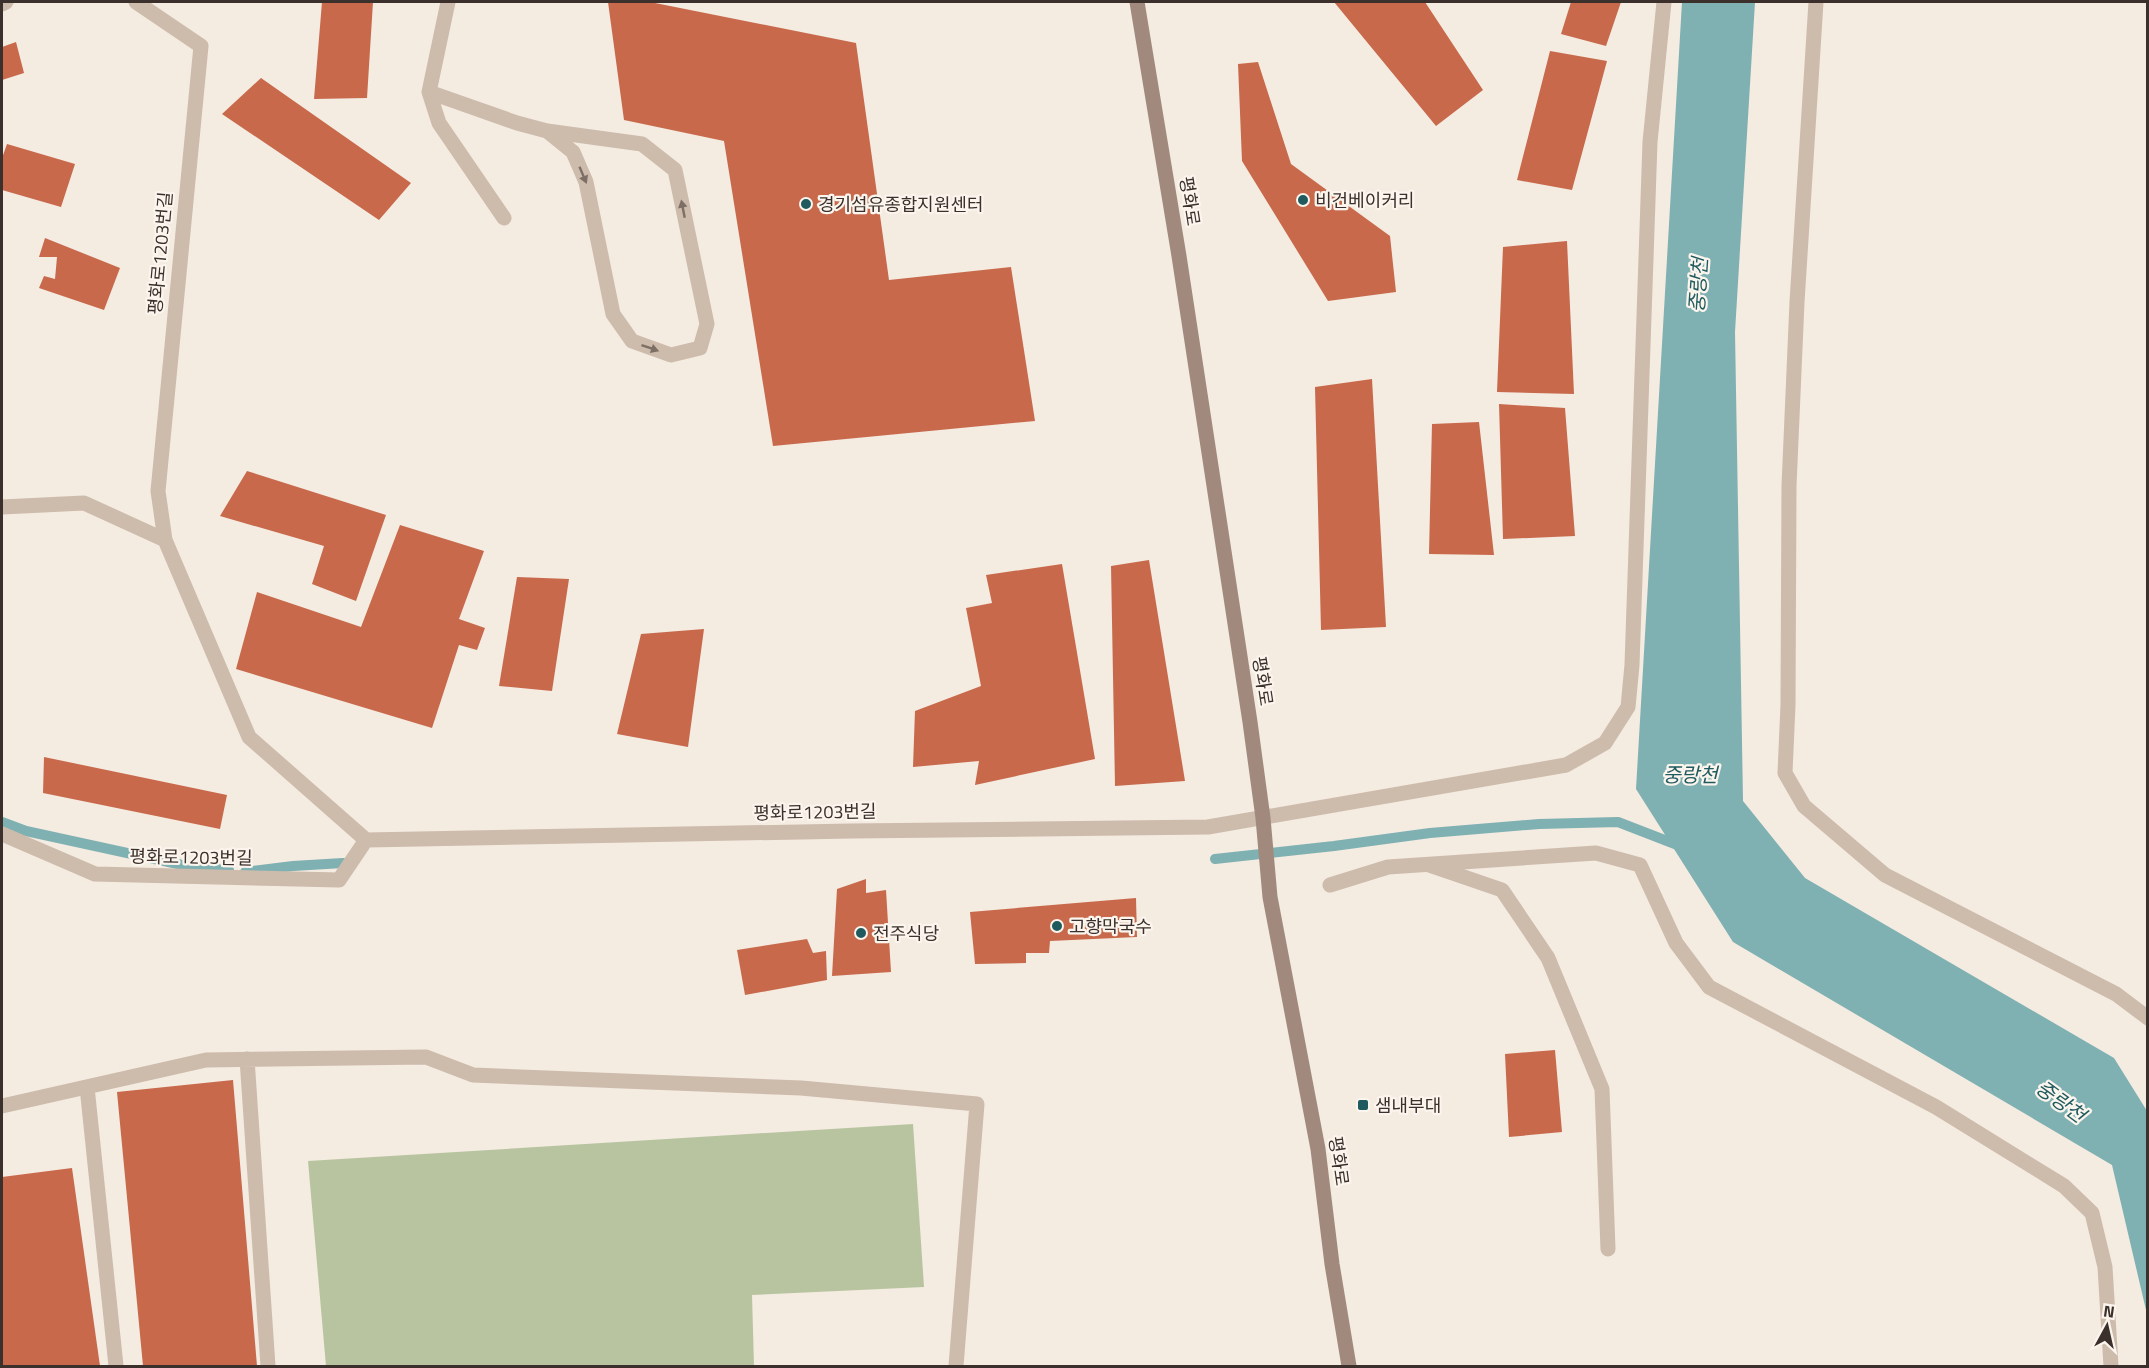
<svg xmlns="http://www.w3.org/2000/svg" width="2149" height="1368" font-family="'Titillium Web','Noto Sans KR',sans-serif">
<style>
.green{fill:#b8c4a0}
.water{fill:#7fb0b2}
.lines{fill:none;stroke-linecap:round;stroke-linejoin:round}
.stream{stroke:#7fb0b2;stroke-width:10}
.building{fill:#c8694b}
.lane{stroke:#cdbbac;stroke-width:15}
.street{stroke:#cdbbac;stroke-width:15}
.secondary{stroke:#a18a7d;stroke-width:15}
.oneway{fill:#7d6f65}
.poi-dot{fill:#1f5a5e;stroke:#fbf5ee;stroke-width:2}
.labels{text-anchor:middle;dominant-baseline:central;stroke-width:4.5;stroke-linejoin:round;paint-order:stroke}
.poi-label{font-size:18px;fill:#3b302b;stroke:#fbf5ee;text-anchor:start}
.street-label{font-size:18px;fill:#3b302b;stroke:#fbf5ee}
.water-label{font-size:20px;font-style:italic;fill:#1f5a5e;stroke:#fbf5ee}
</style>
<rect width="100%" height="100%" fill="#f4ebe1"/>
<path class="green" d="M913,1124L924,1287L752,1295L754,1366H326L308,1161Z"/>
<path class="water" d="M1682,2H1755L1735,332L1743,801L1805,878L2114,1058L2147,1111V1366L2146,1310L2112,1165L1733,942L1636,789Z"/>
<g class="lines">
<path class="stream" d="M2,822L26,831L196,868L229,870
M1215,859L1334,846L1430,833L1539,824L1618,822L1680,846
M245,872L293,866L343,863"/>
</g>
<path class="building" d="M322,2H373L367,98L314,99Z
M608,2H650L856,43L889,280L1011,267L1035,421L773,446L724,141L624,120Z
M1334,2H1425L1483,90L1436,126Z
M1571,2H1621L1606,46L1561,34Z
M16,42L24,73L2,80V47Z
M1550,51L1607,61L1572,190L1517,180Z
M1258,62L1291,164L1390,236L1396,292L1328,301L1242,161L1238,64Z
M261,78L411,183L379,220L222,114Z
M7,144L75,164L61,207L2,190V158Z
M45,238L120,268L104,310L39,288L44,276L55,279L57,257H39Z
M1567,241L1574,394L1497,392L1503,247Z
M1372,379L1386,627L1321,630L1315,387Z
M1499,404L1565,408L1575,536L1503,539Z
M1479,422L1494,555L1429,554L1432,424Z
M247,471L386,515L356,601L312,584L324,546L220,516Z
M400,525L484,551L459,619L485,628L477,650L459,645L432,728L236,669L257,592L361,627Z
M1149,560L1185,781L1115,786L1111,566Z
M1062,564L1095,759L975,785L979,761L913,767L915,711L981,686L966,608L992,603L986,575Z
M517,577L569,579L552,691L499,686Z
M704,629L688,747L617,734L641,634Z
M44,757L227,795L220,829L43,793Z
M866,879V893L886,890L891,972L832,976L837,889Z
M1136,898L1137,937L1050,941L1049,953H1026V963L975,964L970,912Z
M807,939L813,953L826,951L827,980L745,995L737,950Z
M1555,1050L1562,1132L1509,1137L1505,1054Z
M233,1080L257,1366H143L117,1092Z
M72,1168L100,1366H2V1177Z"/>
<g class="lines">
<path class="lane" d="M448,2L429,92L439,123L504,218
M429,92L517,123L547,131L642,144L675,170L707,324L700,348L671,355L632,341L613,314L586,182L573,152L547,131
M1429,865L1502,890L1548,958L1602,1089L1608,1249
M247,1059L268,1366
M87,1087L116,1366
M2,1106L206,1060L426,1057L473,1075L801,1088L977,1104L956,1366"/>
<path class="street" d="M136,2L201,46L158,491L165,540
M1816,2L1797,302L1789,486L1788,705L1785,773L1804,806L1885,875L2116,994L2148,1018
M2,4L6,2
M2,507L84,503L165,540L249,737L366,840L851,831L1208,827L1566,765L1605,743L1628,707L1632,665L1650,142L1664,2
M2,834L95,874L339,880L366,840
M1330,885L1388,867L1596,853L1640,865L1676,943L1709,987L1936,1107L2064,1186L2092,1213L2105,1267L2111,1366"/>
<path class="secondary" d="M1137,2L1179,256L1250,722L1263,818L1270,897L1318,1149L1332,1264L1349,1366"/>
</g>
<defs><path id="oneway-solid" d="M-6-.8H1V-3.2L6.5 0L1 3.2V.8H-6Z" transform="scale(1.5)"/></defs>
<g class="oneway">
<use href="#oneway-solid" transform="translate(583 175) rotate(67)"/>
<use href="#oneway-solid" transform="translate(683 209) rotate(-101)"/>
<use href="#oneway-solid" transform="translate(650 348) rotate(19)"/>
</g>
<g class="poi-dot">
<circle cx="1303" cy="200" r="6"/>
<circle cx="806" cy="204" r="6"/>
<circle cx="1057" cy="926" r="6"/>
<circle cx="861" cy="933" r="6"/>
<rect x="1357" y="1099" width="12" height="12" rx="3"/>
</g>
<g class="labels">
<g class="poi-label">
<text x="1315" y="200">비건베이커리</text>
<text x="818" y="204">경기섬유종합지원센터</text>
<text x="1069" y="926">고향막국수</text>
<text x="873" y="933">전주식당</text>
<text x="1375" y="1105">샘내부대</text>
</g>
<g class="street-label">
<text transform="translate(1190 201) rotate(81)">평화로</text>
<text transform="translate(160 253) rotate(-85)">평화로1203번길</text>
<text transform="translate(1263 681) rotate(81)">평화로</text>
<text transform="translate(815 812) rotate(-1)">평화로1203번길</text>
<text transform="translate(191 857) rotate(1)">평화로1203번길</text>
<text transform="translate(1339 1161) rotate(82)">평화로</text>
</g>
<g class="water-label">
<text transform="translate(1698 285) rotate(-86)">중랑천</text>
<text x="1690" y="774">중랑천</text>
<text transform="translate(2061 1101) rotate(36)">중랑천</text>
</g>
</g>
<rect width="2149" height="1368" fill="none" stroke="#3b302b" stroke-width="6"/>
<g transform="translate(2107 1326) rotate(8)" stroke="#fbf5ee" stroke-width="4.5" paint-order="stroke">
<path d="M0-4.5L10 22L0 15L-10 22Z" fill="#3b302b"/>
<text y="-9" font-size="16" font-weight="bold" text-anchor="middle" fill="#3b302b">N</text>
</g>
</svg>
